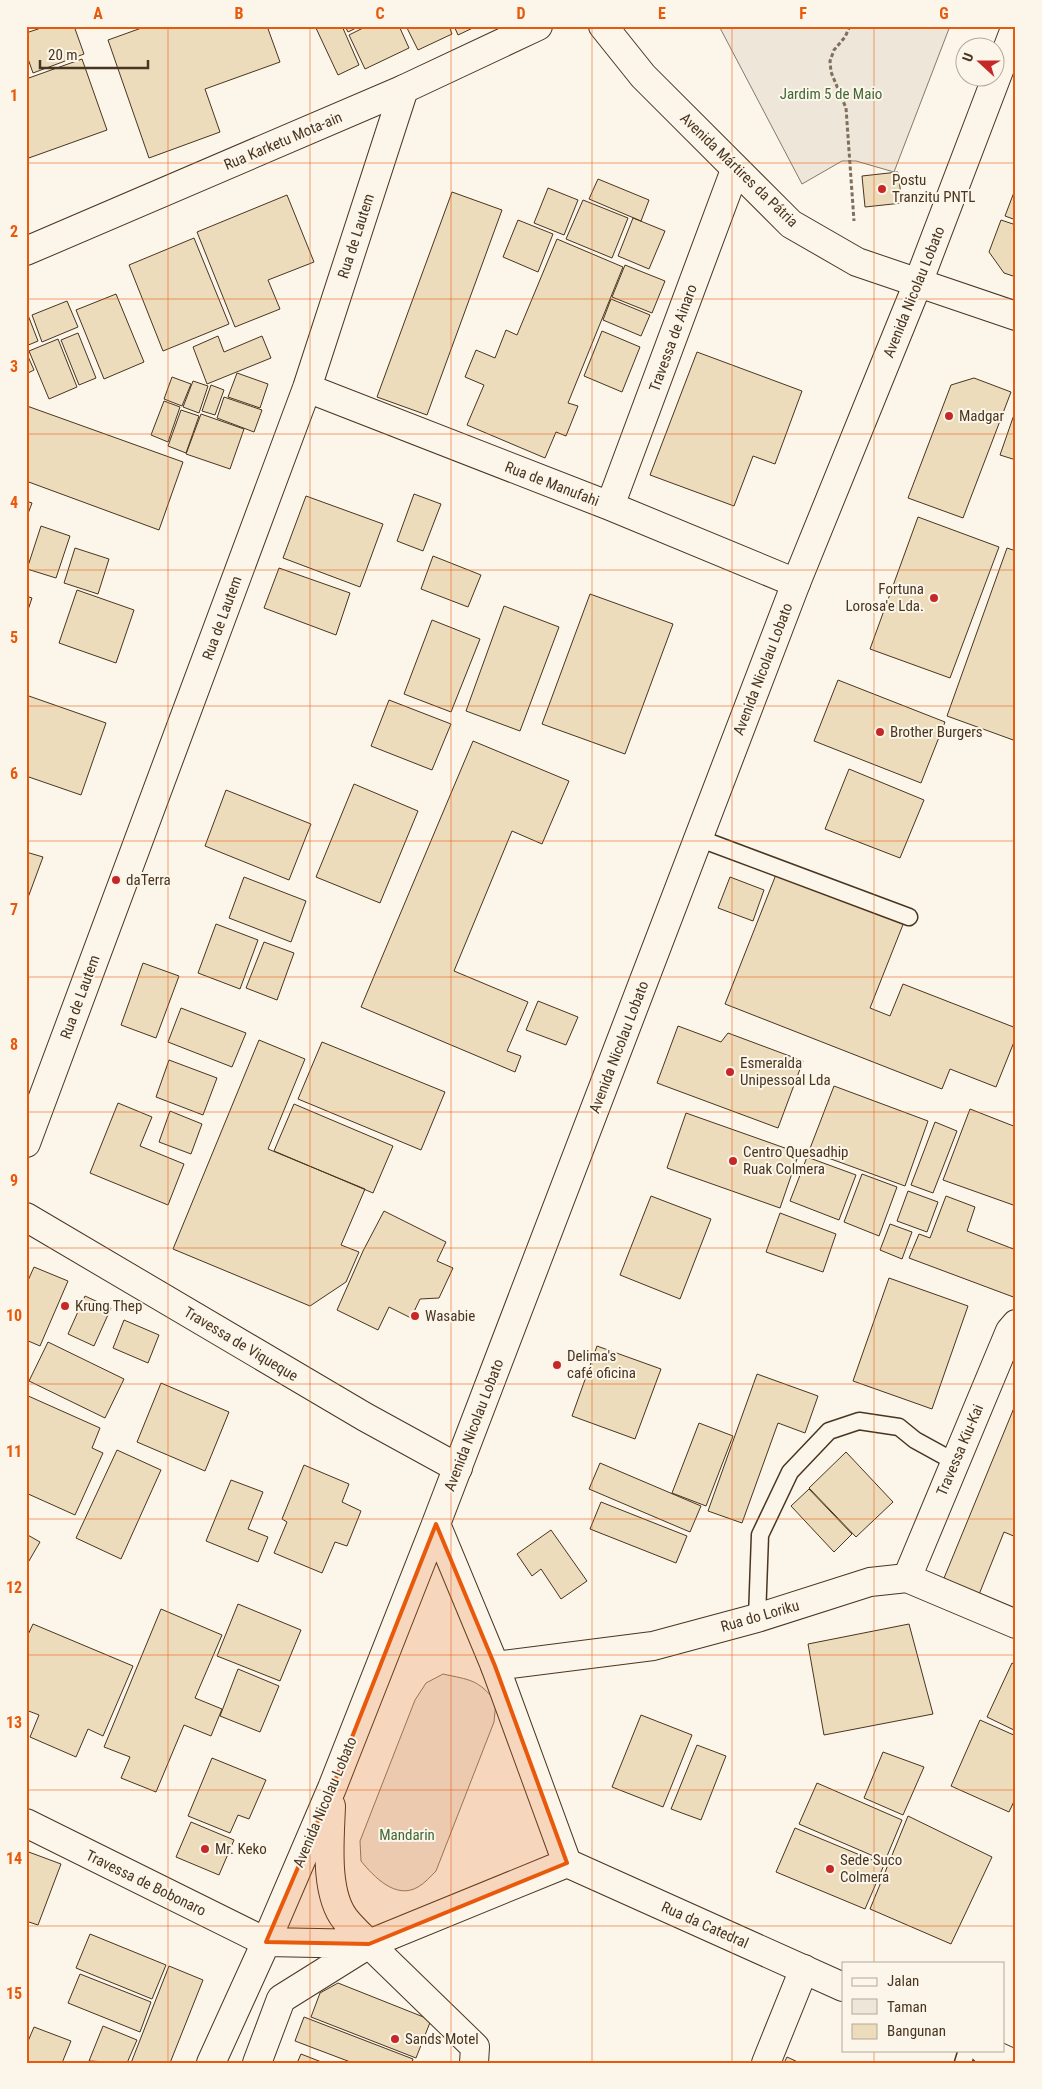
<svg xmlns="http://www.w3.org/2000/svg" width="1042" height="2089" font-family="'Roboto Condensed',sans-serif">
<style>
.green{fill:#ede6d9;stroke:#887966}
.building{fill:#ecdcbc;stroke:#4a3520}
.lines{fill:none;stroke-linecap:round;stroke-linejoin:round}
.service-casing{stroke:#4a3520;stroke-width:19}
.minor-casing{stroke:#4a3520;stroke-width:30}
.tertiary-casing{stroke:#4a3520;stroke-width:30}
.secondary-casing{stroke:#4a3520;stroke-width:30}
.primary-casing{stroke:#4a3520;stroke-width:30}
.path{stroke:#7f6f5c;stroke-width:3;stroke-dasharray:4 2.5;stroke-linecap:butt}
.service{stroke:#fbf6e9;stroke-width:16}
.minor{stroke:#fbf6e9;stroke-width:28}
.tertiary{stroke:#fbf6e9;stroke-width:28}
.secondary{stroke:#fbf6e9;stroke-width:28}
.primary{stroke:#fbf6e9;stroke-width:28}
.marked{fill:#e8590c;fill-opacity:0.2;stroke:#e8590c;stroke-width:4;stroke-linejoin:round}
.grid{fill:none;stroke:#e8590c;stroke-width:1;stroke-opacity:0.55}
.poi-dot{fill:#c62828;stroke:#fbf6e9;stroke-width:2}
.labels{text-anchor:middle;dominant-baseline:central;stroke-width:4;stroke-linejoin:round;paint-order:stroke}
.park-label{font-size:15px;fill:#436837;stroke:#fbf6e9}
.street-label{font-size:15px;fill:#4a3520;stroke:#fbf6e9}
.poi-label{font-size:15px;fill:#4a3520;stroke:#fbf6e9;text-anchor:start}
.neatline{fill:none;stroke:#e8590c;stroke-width:2}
.grid-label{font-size:16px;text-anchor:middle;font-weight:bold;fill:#e8590c}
</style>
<rect width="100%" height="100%" fill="#fbf6e9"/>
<path class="green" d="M719,26H950L894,172L856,161H842L802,184Z
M443,1674C470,1680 478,1679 496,1702L494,1722L436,1871C431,1876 425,1883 418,1887C396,1900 374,1877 361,1861L360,1841L415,1700L426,1683Z"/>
<path class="building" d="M47,26H74L84,54L33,73L26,53V33Z
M147,26H267L280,62L205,89L220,132L149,158L108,40Z
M315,26H342L359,65L338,75Z
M345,26H360L348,32Z
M367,26H399L409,48L365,69L349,35Z
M406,26H449L452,34L418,50Z
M454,26H477L458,35Z
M82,59L107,130L26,159V79Z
M898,172L902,203L865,207L862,176Z
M598,179L649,200L641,221L589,199Z
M1016,187V220L1005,216Z
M548,188L578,200L564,235L534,223Z
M452,192L502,210L427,415L377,397Z
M287,195L314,262L268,280L280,309L235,327L197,232Z
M583,200L628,218L612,258L566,239Z
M633,218L665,231L649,269L618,256Z
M518,220L553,234L538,272L503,257Z
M1001,220L1016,225V277L1004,273L989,252Z
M194,238L229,324L163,351L129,265Z
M557,239L623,267L568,403L578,406L566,436L556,432L545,458L467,425L484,385L465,377L476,350L495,358L506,330L517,335Z
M625,265L665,281L652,313L612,297Z
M116,294L144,362L104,379L76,310Z
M611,299L650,315L641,336L603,320Z
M67,301L78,327L42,342L32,315Z
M26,310L38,341L26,346Z
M602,331L640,347L622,392L584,376Z
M78,333L96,378L79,385L61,340Z
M218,336L224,352L262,336L271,358L207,384L193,347Z
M58,339L77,387L49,399L29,351Z
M26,352L34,370L26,374Z
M697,352L802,391L775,464L753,456L734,506L650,475Z
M237,373L268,384L260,408L228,397Z
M172,377L191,384L182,406L164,399Z
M974,378L1011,392L963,518L908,498L951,385Z
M193,381L208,386L199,413L183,407Z
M211,385L224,390L215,415L202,411Z
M224,397L262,410L254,432L217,418Z
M164,401L180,407L168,442L151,435Z
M27,406L183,462L159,530L26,481Z
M1016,409V460L1000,455Z
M181,410L199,416L186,453L168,446Z
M201,414L244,429L230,469L186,454Z
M414,494L441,504L423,551L397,541Z
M306,496L383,524L360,587L283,558Z
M26,501L32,503L26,519Z
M918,517L999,547L950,678L870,649Z
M41,526L70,536L56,578L27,569Z
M75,548L109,559L98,594L64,583Z
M1007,548L1016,551V741L947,716Z
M433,556L481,575L468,607L421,589Z
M279,568L350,593L336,635L264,608Z
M77,590L134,610L116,663L59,643Z
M590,594L673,624L625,754L542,724Z
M26,596L32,598L26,616Z
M504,606L559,627L520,731L466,711Z
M432,620L480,639L451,712L404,694Z
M838,680L945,722L921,783L814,741Z
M26,695L106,723L81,795L26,776Z
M389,700L451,724L432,770L371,746Z
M473,741L569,781L542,844L512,831L454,971L528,1002L507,1051L521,1056L515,1072L361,1007Z
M849,769L924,800L900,858L825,829Z
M354,784L418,811L380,903L316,877Z
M226,790L311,824L289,880L205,846Z
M26,852L43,857L26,903Z
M777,872L904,922L870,1008L890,1016L903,984L1016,1028V1037L996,1087L950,1069L942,1089L725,1004Z
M244,877L306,901L291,942L229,918Z
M730,877L764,890L753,921L718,908Z
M216,924L258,940L240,989L198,973Z
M264,942L294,953L277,1000L246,988Z
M143,963L179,976L156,1038L121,1025Z
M538,1001L578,1017L566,1045L526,1030Z
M181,1008L246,1033L232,1067L168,1042Z
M678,1026L721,1042L728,1033L803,1061L778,1128L657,1083Z
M259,1040L305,1059L268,1149L365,1189L341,1245L359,1252L346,1282L310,1306L173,1249Z
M322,1042L445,1092L421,1150L298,1099Z
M169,1060L217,1078L203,1115L156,1097Z
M834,1086L928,1121L905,1186L809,1151Z
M118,1103L152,1117L140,1146L184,1164L168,1205L90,1173Z
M294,1104L393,1146L373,1193L274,1151Z
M970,1109L1016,1127V1206L943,1180Z
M170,1111L202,1124L191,1154L159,1142Z
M686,1113L799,1153L780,1208L667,1168Z
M935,1122L957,1131L933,1193L911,1185Z
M807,1157L856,1175L839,1220L790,1201Z
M862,1174L897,1187L879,1236L844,1222Z
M908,1191L938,1202L927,1232L897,1221Z
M651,1196L711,1219L680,1299L620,1275Z
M946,1196L975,1207L967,1231L1016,1250V1298L909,1258L919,1234L930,1238Z
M384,1211L446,1242L437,1261L453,1268L439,1298L420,1299L411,1318L389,1307L378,1330L337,1310L363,1251Z
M780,1213L836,1234L823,1272L766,1252Z
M890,1224L912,1232L902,1259L880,1250Z
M34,1267L68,1281L40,1346L26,1340V1285Z
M889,1278L968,1306L932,1409L853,1381Z
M85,1296L111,1308L94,1346L68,1334Z
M124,1320L159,1335L148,1363L113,1348Z
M48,1342L124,1379L105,1418L29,1381Z
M597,1346L661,1369L635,1439L572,1416Z
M757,1374L818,1396L805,1433L778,1423L742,1523L708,1511Z
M161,1383L229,1412L205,1471L137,1442Z
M26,1395L100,1428L92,1448L103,1453L75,1515L26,1493Z
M1016,1403V1537L1004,1532L978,1597L942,1583Z
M699,1423L733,1436L706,1506L672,1493Z
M117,1450L161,1470L121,1559L76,1538Z
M846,1452L893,1502L856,1537L809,1488Z
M600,1463L701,1506L690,1532L589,1489Z
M304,1465L349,1484L342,1502L361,1511L347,1546L335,1542L322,1573L274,1553L287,1522L282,1519Z
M231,1480L263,1492L248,1529L268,1537L258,1562L206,1541Z
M809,1489L852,1534L834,1552L791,1506Z
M601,1502L687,1536L676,1563L590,1529Z
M551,1530L587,1581L561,1599L541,1569L532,1576L517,1554Z
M26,1534L40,1542L26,1566Z
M238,1604L301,1630L280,1681L217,1656Z
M161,1609L222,1635L195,1698L222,1709L211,1736L184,1725L156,1792L121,1778L130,1757L104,1747Z
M33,1624L133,1666L103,1736L88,1729L76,1757L30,1737L39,1715L26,1710V1639Z
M909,1624L933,1714L824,1735L808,1644Z
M1012,1663L1016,1665V1731L987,1717Z
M238,1669L279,1686L260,1732L220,1716Z
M641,1715L692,1735L663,1807L612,1787Z
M980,1720L1016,1736V1797L1009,1812L951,1786Z
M697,1745L726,1756L701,1820L671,1809Z
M883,1752L924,1767L903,1815L864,1798Z
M212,1758L266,1780L249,1819L238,1815L230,1833L188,1816Z
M817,1783L902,1820L885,1861L799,1824Z
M908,1816L992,1857L951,1944L870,1909Z
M191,1822L234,1840L219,1875L176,1857Z
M795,1828L884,1865L865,1909L776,1872Z
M26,1851L61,1864L38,1925L26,1921Z
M90,1934L166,1965L152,1999L76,1968Z
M169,1966L203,1980L170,2063H131Z
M80,1974L151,2002L140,2032L68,2003Z
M338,1983L431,2020L416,2058L311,2017L320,1993Z
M304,2017L413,2059L412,2063H353L295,2041Z
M103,2026L137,2040L127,2063L89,2061Z
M34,2027L71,2041L62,2063H26V2046Z
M301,2054L324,2063H297Z
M787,2057L800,2063H784Z"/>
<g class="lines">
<g class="service-casing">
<path id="service" d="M698,838L909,917
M757,1618L760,1535L790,1472L829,1431L859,1421L899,1427L915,1440L955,1462
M963,2063L967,2050"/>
</g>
<g class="minor-casing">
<path id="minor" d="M307,388L610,506L796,583
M610,506L735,170
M26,1143L307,388L404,89
M26,1217L365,1417L458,1468
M907,1578L1010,1331L1016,1324
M495,1666L653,1646L757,1618L870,1582L907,1578L1016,1624
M26,1823L266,1942
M766,2063L804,1969"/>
</g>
<g class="tertiary-casing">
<path id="tertiary" d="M26,251L404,89L538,26
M369,1944L475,2047L474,2063"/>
</g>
<g class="secondary-casing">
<path id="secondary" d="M603,26L643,76L791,224L857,262L1016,316"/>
</g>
<g class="primary-casing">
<path id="primary" d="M436,1524L495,1666L567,1863
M331,1806C330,1838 324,1892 345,1919C352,1928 361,1936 369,1944
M567,1863L843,1987
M266,1942L369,1944
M984,2050L1012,2063
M211,2063L266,1942L332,1788L436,1524L796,583L918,283L1016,26
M257,2063L281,1999L369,1944L567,1863"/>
</g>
<path class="path" d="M850,26L845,37L834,50L830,61L831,72L846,108L854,221"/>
<use href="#service" class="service"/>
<use href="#minor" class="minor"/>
<use href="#tertiary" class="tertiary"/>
<use href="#secondary" class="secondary"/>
<use href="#primary" class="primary"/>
</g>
<path class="marked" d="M436,1524L495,1666L567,1863L369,1944L266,1942L332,1788Z"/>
<path class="grid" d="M168,26V2063M310,26V2063M451,26V2063M592,26V2063M732,26V2063M874,26V1963M26,163H1016M26,299H1016M26,434H1016M26,570H1016M26,706H1016M26,841H1016M26,977H1016M26,1112H1016M26,1248H1016M26,1384H1016M26,1519H1016M26,1655H1016M26,1790H1016M26,1926H1016M874,2050V2063"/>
<g class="poi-dot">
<circle cx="882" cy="189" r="5"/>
<circle cx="949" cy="416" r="5"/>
<circle cx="934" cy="598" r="5"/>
<circle cx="880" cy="732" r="5"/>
<circle cx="116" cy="880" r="5"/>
<circle cx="730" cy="1072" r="5"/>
<circle cx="733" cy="1161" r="5"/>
<circle cx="65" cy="1306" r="5"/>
<circle cx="415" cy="1316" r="5"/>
<circle cx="557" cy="1365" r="5"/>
<circle cx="205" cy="1849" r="5"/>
<circle cx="830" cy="1869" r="5"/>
<circle cx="395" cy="2039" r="5"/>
</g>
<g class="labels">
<g class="park-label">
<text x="831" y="94">Jardim 5 de Maio</text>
<text x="407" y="1835">Mandarin</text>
</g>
<g class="street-label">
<text transform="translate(283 141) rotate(-23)">Rua Karketu Mota-ain</text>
<text transform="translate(739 170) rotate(44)">Avenida Mártires da Pátria</text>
<text transform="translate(356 236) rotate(-72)">Rua de Lautem</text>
<text transform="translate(914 292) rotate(-68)">Avenida Nicolau Lobato</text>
<text transform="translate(673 338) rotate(-70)">Travessa de Ainaro</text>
<text transform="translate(552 484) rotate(21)">Rua de Manufahi</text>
<text transform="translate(222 618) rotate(-70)">Rua de Lautem</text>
<text transform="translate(763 669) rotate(-69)">Avenida Nicolau Lobato</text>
<text transform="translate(80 997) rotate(-70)">Rua de Lautem</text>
<text transform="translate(619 1047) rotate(-69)">Avenida Nicolau Lobato</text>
<text transform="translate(241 1344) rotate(31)">Travessa de Viqueque</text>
<text transform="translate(474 1425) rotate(-69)">Avenida Nicolau Lobato</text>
<text transform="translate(960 1450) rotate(-67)">Travessa Kiu-Kai</text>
<text transform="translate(760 1616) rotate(-16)">Rua do Loriku</text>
<text transform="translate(325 1802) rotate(-67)">Avenida Nicolau Lobato</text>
<text transform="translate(146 1883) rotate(26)">Travessa de Bobonaro</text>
<text transform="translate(705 1925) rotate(24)">Rua da Catedral</text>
</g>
<g class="poi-label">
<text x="892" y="180">Postu<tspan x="892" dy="17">Tranzitu PNTL</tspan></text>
<text x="959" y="416">Madgar</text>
<text x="924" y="589" text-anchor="end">Fortuna<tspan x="924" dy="17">Lorosa'e Lda.</tspan></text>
<text x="890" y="732">Brother Burgers</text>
<text x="126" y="880">daTerra</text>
<text x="740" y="1063">Esmeralda<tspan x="740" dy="17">Unipessoal Lda</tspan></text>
<text x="743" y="1152">Centro Quesadhip<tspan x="743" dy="17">Ruak Colmera</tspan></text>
<text x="75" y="1306">Krung Thep</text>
<text x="425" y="1316">Wasabie</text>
<text x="567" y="1356">Delima's<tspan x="567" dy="17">café oficina</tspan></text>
<text x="215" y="1849">Mr. Keko</text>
<text x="840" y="1860">Sede Suco<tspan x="840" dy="17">Colmera</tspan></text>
<text x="405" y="2039">Sands Motel</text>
</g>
</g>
<rect width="1042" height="2089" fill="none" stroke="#fbf6e9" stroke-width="55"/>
<rect x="842" y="1962" width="162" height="90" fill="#fbf6e9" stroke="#b4a999"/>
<rect x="852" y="1978" width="25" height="8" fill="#fbf6e9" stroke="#b4a999"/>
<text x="887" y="1986" font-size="15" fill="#4a3520">Jalan</text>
<rect x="852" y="1999" width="25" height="15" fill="#ede6d9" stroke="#b4a999"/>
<text x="887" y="2012" font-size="15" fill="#4a3520">Taman</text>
<rect x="852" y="2024" width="25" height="15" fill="#ecdcbc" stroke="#b4a999"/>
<text x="887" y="2036" font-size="15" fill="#4a3520">Bangunan</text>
<g transform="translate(980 62) rotate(291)"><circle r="24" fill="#fbf6e9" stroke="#b4a999"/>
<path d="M0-4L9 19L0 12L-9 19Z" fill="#c62828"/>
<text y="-8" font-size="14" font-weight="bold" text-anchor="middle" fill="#4a3520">U</text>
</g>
<path d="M40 60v8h108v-8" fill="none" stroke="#4a3520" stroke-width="2.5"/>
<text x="48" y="60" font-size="15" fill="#4a3520" stroke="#fbf6e9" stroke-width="4" paint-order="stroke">20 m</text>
<rect x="28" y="28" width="986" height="2034" class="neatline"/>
<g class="grid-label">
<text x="98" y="19">A</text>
<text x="239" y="19">B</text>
<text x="380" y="19">C</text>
<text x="521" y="19">D</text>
<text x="662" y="19">E</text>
<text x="803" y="19">F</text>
<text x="944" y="19">G</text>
<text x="14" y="101">1</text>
<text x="14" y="237">2</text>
<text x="14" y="372">3</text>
<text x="14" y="508">4</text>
<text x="14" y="643">5</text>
<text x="14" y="779">6</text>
<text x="14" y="915">7</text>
<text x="14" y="1050">8</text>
<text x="14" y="1186">9</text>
<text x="14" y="1321">10</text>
<text x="14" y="1457">11</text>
<text x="14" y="1593">12</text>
<text x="14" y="1728">13</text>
<text x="14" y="1864">14</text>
<text x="14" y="1999">15</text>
</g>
</svg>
